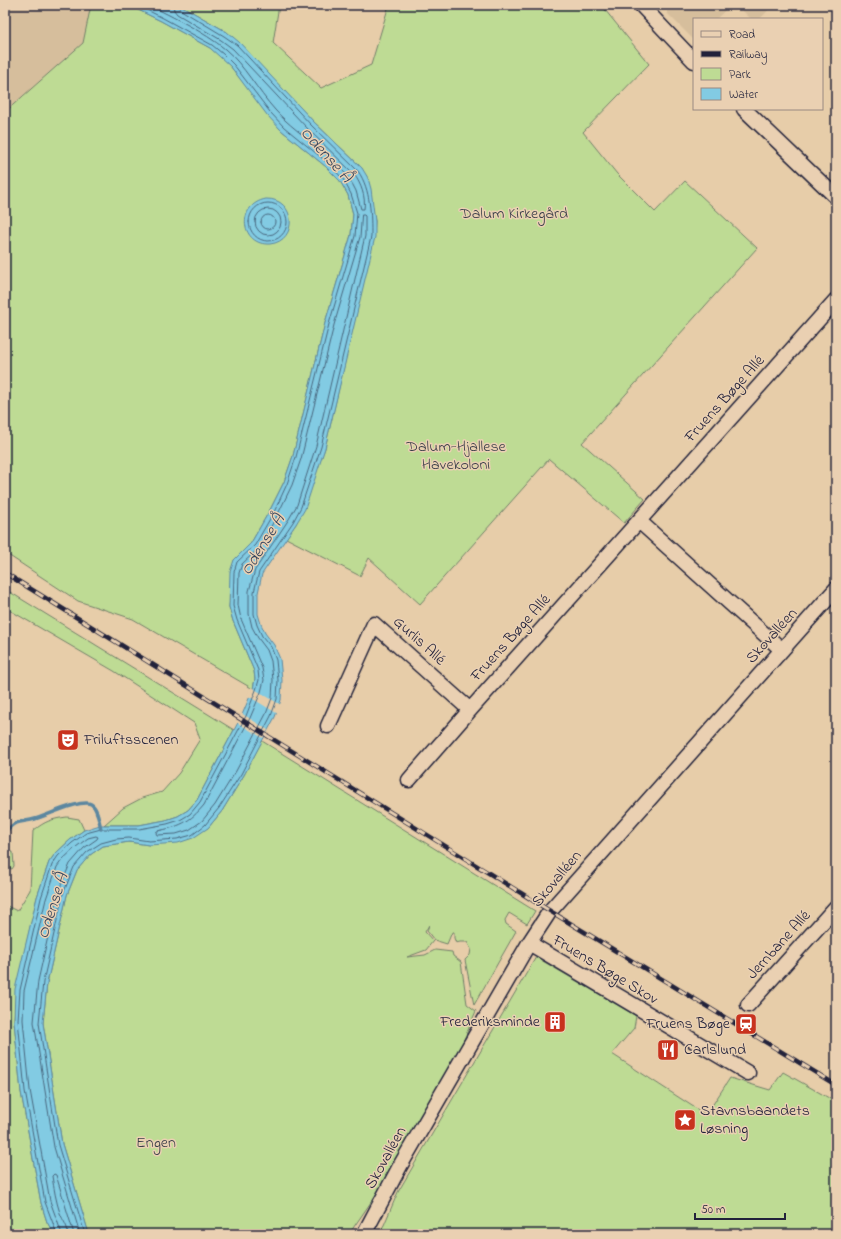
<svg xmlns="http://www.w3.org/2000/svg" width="841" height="1239" font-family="'Indie Flower',sans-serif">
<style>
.built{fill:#d6be9c}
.green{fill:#bedb94;stroke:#707e68}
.water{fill:#82cbe3;stroke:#5c87a0}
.pier{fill:#e7cda9}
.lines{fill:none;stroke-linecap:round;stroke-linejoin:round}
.shore{stroke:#48667e;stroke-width:1}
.stream{stroke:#5c87a0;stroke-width:3.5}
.minor-casing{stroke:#22223b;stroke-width:17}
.minor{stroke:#ead0b2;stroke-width:14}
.rail-casing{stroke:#22223b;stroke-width:4.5}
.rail{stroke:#ead0b2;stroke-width:3;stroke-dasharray:9;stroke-linecap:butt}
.labels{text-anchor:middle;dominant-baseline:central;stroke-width:3;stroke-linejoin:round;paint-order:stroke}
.park-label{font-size:16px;fill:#393e48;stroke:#ead0b2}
.street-label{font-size:16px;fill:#22223b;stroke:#ead0b2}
.poi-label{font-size:16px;fill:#22223b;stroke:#ead0b2;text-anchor:start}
.water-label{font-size:17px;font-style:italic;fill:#35445d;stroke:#ead0b2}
</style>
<rect width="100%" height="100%" fill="#e7cda9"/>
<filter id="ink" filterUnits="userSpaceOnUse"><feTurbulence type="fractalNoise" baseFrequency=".025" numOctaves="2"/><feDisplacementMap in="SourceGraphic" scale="8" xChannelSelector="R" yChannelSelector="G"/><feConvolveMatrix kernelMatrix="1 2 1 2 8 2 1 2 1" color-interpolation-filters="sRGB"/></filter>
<g filter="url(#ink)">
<path class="built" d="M5,5H91L83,43L5,112Z
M667,5H731L716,19H694V40L667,13Z
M737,5H773L760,19H751Z"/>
<path class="green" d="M91,5H128L161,21L210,48L220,56L231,67L281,130L325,166L340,181L348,195L353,214L351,235L325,323L293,456L284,482L271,508L251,543L234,560L229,607L233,621L254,671L255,679L253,689L133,619L78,601L5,553V112L83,43Z
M180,5H279L273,43L321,88L371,65L389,5H601L649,64L583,132L617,174L655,212L685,181L757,248L582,443L645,499L624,523L549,459L420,604L369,558L360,576L286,538L296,524L325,448L374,237L375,221L362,168L314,122L227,32Z
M5,589L234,730L197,800L188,810L178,816L166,820L139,825H104L123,808L142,798L162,792L179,773L200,739L194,723L114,671L11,611H5Z
M262,741L535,911L527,924L509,913L505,920L506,924L516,931L474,1005L465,960L470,955L471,949L467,942H460L456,943L454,938V932H452L447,944L434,940L427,931L429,925L425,932L433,941L426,950L407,957L425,955L435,950L452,952L453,956L461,962L467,1004L476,1011L460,1049L380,1189L349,1234H89L62,1144L43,1023L47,983L67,895L77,870L90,855L103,846L129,842L149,845L208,828L222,811L244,775Z
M67,817L79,819L84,830L70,840L55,854L49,862L37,897L16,989L14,1021L21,1092L41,1203L47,1222L54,1234H5V905L17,911L30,890L33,831C45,821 52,819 67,817Z
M9,852H13L14,866L12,869L7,868L6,866Z
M536,957L636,1016L634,1028L612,1054L706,1115L730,1078L770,1090L783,1072L836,1102V1234H378L384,1225L398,1192Z"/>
<path class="water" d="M128,5H180L227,32L239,42L314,122L362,168L368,178L371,189L375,221V237L325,448L305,509L296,524L262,574L258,593V614L261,624L265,633L274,645L280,659L282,680L281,700L275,717L244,775L222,811L208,828L193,838L178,843L149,845L129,842L103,846L90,855L77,870L67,895L47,983L43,1023L62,1144L89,1234H54L47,1222L41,1203L21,1092L14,1021L15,989L37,897L49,862L55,854L70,840L84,830L100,825H139L166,820L178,816L188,810L197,800L242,715L253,689L255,679L254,671L233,621L229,607L230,572L234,560L251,543L271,508L284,482L293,456L325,323L351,235L353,214L348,195L340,181L325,166L281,130L267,115L231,67L220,57L210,48L161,21Z
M266,199C296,198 299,241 270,244C241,246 235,205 266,199Z"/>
<path class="pier" d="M251,687L281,705L278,714L248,696Z
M241,713L268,730L263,738L236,722Z"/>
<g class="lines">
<path class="shore" d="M149,5C173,17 204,32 225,49C245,66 257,90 275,110C300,138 340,156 356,191C358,197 359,203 361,209H364C366,197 361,184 354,174L307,128L233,49L221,40L177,14L174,10L173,5
M249 222a19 19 0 1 1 38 0a19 19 0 1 1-38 0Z
M255 222a13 13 0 1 1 26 0a13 13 0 1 1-26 0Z
M261 222a7 7 0 1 1 14 0a7 7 0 1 1-14 0Z
M362,215H364L365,216V236L316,446L297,505L289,519L255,570L249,591V614L252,627L258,638L267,650L271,661L273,680L272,698L266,714L236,771L215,805L202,821L189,830L176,834L157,835L156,833L157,831C179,827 190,822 204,805L250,718L261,692L264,680L262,668L241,619L238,605L239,573L242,564L259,548L279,512L292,485L301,459L334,325L360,237Z
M57,1234L45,1202L25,1091L18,1020L20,990L41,898L52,865L58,856L72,843L86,833L101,829H139L167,824L180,820L190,814L200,802L246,716L256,690L259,680L258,670L237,620L233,606L234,572L237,562L255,545L275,510L287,484L296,457L329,324L355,236L357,213L351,194L343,179L328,163L284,127L270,112L234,65L223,54L212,45L163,18L137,5
M62,1234L50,1201L30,1090L23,1020L24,991L46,899L57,867L62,860L76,847L88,838L96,836L98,837L97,839L84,848L70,864L58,892L38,981L34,1022L54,1147L80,1234
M68,1234C68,1226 63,1221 60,1213C56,1201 54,1189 52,1176L54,1174L56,1175L74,1234
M85,1234L58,1145L39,1023L43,982L63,894L74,867L87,852L101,843L116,839L129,838L149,841L177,839L192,835L205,825L219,808L241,774L271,716L277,699L278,680L276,660L271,647L262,636L257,625L254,614V592L259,572L293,522L301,507L321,447L371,237C371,215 371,190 358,171L311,125L237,45L224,36L181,10L178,5"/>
<path class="stream" d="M5,833C8,829 11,825 16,823C22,821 29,821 35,819C46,816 81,799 91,804C98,808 99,822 101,829"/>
<g class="minor-casing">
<path id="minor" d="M641,5L694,61
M744,109L836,197
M639,521L782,650
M328,726L374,624L470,710
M409,780L470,710L836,300
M529,943L748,1073
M748,1005L836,907
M364,1234L400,1166L466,1052L529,943L550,911L836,589"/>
</g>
<use href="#minor" class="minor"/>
<g class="rail-casing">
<path id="rail" d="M5,573L550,911L836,1085"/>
</g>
<use href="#rail" class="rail"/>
</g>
</g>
<defs>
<g id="theatre-square" transform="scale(1.15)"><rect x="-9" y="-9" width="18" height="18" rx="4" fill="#c8321e" stroke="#ead0b2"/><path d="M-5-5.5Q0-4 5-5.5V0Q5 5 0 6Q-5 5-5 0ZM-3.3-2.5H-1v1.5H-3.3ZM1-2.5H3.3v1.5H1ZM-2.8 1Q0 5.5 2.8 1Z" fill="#fff"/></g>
<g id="building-square" transform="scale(1.15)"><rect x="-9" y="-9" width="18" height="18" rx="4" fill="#c8321e" stroke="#ead0b2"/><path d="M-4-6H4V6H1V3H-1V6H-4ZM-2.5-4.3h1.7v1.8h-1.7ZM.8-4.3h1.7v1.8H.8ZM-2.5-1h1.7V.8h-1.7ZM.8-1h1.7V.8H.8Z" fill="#fff"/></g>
<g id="station-square" transform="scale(1.15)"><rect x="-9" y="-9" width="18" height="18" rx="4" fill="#c8321e" stroke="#ead0b2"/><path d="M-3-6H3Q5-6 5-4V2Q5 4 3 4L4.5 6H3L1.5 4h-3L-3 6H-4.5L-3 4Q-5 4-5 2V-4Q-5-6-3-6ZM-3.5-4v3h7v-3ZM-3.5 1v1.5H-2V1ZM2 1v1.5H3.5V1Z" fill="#fff"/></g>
<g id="restaurant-square" transform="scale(1.15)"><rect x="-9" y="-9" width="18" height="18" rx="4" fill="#c8321e" stroke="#ead0b2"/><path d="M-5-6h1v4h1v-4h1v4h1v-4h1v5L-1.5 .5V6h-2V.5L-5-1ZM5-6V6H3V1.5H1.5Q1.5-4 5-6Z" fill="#fff"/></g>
<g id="sight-square" transform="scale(1.15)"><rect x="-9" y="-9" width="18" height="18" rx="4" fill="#c8321e" stroke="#ead0b2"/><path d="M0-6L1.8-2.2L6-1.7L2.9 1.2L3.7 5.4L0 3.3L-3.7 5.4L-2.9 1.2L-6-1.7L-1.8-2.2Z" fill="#fff"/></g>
</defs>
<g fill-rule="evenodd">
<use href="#theatre-square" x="68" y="740"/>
<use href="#building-square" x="555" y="1022"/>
<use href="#station-square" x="746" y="1024"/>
<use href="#restaurant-square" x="668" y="1050"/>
<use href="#sight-square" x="685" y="1120"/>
</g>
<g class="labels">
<g class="park-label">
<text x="514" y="214">Dalum Kirkegård</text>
<text x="456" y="447">Dalum-Hjallese<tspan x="456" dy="18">Havekoloni</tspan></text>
<text x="156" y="1143">Engen</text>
</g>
<g class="street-label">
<text transform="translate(725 399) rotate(-48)">Fruens Bøge Allé</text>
<text transform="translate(772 636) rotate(-48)">Skovalléen</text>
<text transform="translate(511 638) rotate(-48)">Fruens Bøge Allé</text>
<text transform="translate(419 641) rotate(42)">Gurlis Allé</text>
<text transform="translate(557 879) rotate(-50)">Skovalléen</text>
<text transform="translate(779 945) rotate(-48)">Jernbane Allé</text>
<text transform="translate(605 970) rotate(31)">Fruens Bøge Skov</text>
<text transform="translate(386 1158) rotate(-61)">Skovalléen</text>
</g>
<g class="poi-label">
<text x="84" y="740">Friluftsscenen</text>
<text x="540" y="1022" text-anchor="end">Frederiksminde</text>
<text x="730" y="1024" text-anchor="end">Fruens Bøge</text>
<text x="684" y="1050">Carlslund</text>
<text x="700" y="1111">Stavnsbaandets<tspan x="700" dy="18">Løsning</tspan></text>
</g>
<g class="water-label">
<text transform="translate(326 155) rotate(48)">Odense Å</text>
<text transform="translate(263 545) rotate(-58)">Odense Å</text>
<text transform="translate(53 906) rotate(-72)">Odense Å</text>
</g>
</g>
<rect width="841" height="1239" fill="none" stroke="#ead0b2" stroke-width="20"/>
<rect x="10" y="10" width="821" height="1219" fill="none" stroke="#22223b" stroke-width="1.5" filter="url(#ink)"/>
<rect x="693" y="18" width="130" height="92" fill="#ead0b2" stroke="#9a8a82"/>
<rect x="701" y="31" width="20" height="6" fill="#ead0b2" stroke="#9a8a82"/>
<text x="729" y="38" font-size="12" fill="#22223b">Road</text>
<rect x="701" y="51" width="20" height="6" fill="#22223b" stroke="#9a8a82"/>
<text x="729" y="58" font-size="12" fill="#22223b">Railway</text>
<rect x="701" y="68" width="20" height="12" fill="#bedb94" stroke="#9a8a82"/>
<text x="729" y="78" font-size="12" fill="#22223b">Park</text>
<rect x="701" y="88" width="20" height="12" fill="#82cbe3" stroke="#9a8a82"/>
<text x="729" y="98" font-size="12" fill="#22223b">Water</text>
<path d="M695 1213v6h90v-6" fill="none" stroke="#22223b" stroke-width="2"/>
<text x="701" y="1213" font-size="12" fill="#22223b" stroke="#ead0b2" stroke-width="3" paint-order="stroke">50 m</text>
</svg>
